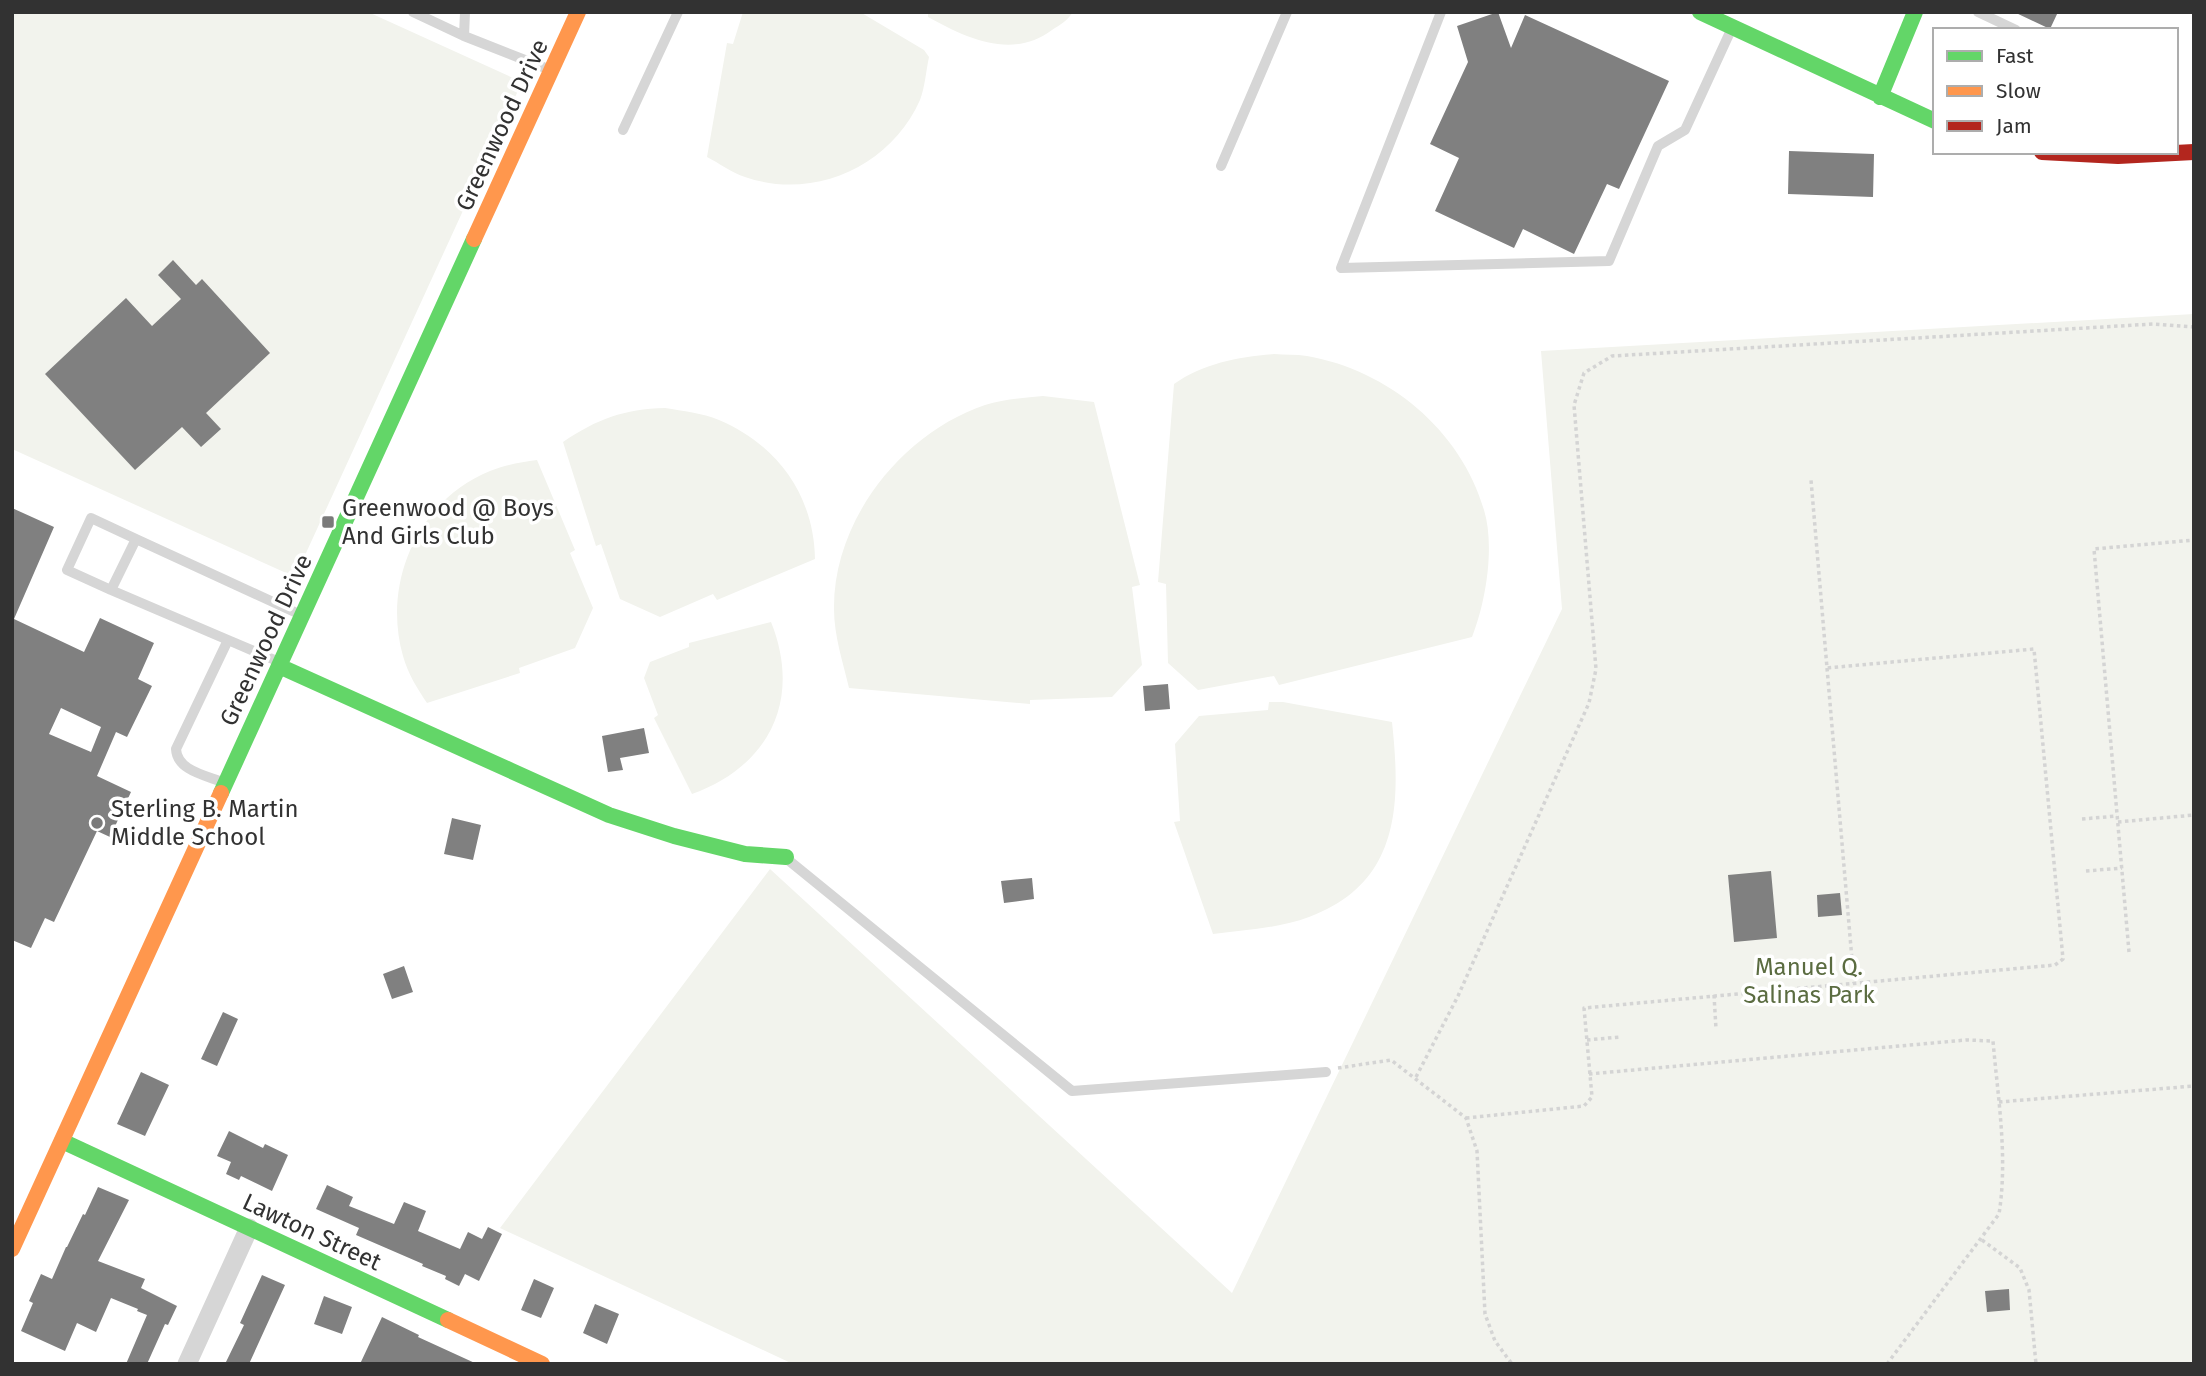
<svg xmlns="http://www.w3.org/2000/svg" width="2206" height="1376" font-family="'Fira Sans',sans-serif">
<style>
.green{fill:#f2f3ed}
.building{fill:#808080;fill-rule:evenodd}
.lines{fill:none;stroke-linecap:round;stroke-linejoin:round}
.path{stroke:#d4d4d4;stroke-width:3.5;stroke-dasharray:3.5 3.5;stroke-linecap:butt}
.lane{stroke:#d6d6d6;stroke-width:10}
.street{stroke:#d6d6d6;stroke-width:19}
.fast{stroke:#63d668;stroke-width:16}
.slow{stroke:#ff974d;stroke-width:16}
.jam{stroke:#b3261e;stroke-width:16}
.poi-dot{fill:#7a7a7a;stroke:#fff;stroke-width:2.5}
.labels{text-anchor:middle;dominant-baseline:central;stroke-width:7;stroke-linejoin:round;paint-order:stroke}
.street-label{font-size:24px;fill:#323232;stroke:#fff}
.poi-label{font-size:24px;fill:#323232;stroke:#fff;text-anchor:start}
.park-label{font-size:24px;fill:#5b6c41;stroke:#fff}
</style>
<rect width="100%" height="100%" fill="#fff"/>
<path class="green" d="M12,12H368L522,82L295,577L12,449Z
M743,12H860L924,50L929,57C926,71 925,87 920,100C891,166 814,201 745,177C732,173 719,163 707,157L727,43L733,44Z
M928,12H1073C1068,20 1060,25 1052,30C1012,60 966,38 928,17Z
M2194,314V1364H793L500,1228L770,869L1232,1293L1562,609L1541,351Z
M1274,354C1285,355 1296,354 1307,356C1388,370 1461,430 1484,510C1495,546 1486,602 1472,637L1279,685L1274,676L1198,690L1168,663L1166,584L1158,582L1174,384C1203,363 1239,357 1274,354Z
M1043,396L1094,402L1140,585L1132,587L1142,665L1112,697L1030,700V704L849,688C843,662 834,636 834,609C833,520 902,433 985,405C1004,399 1024,398 1043,396Z
M665,408C683,411 702,413 719,420C778,445 814,496 815,559L717,600L713,594L660,617L620,599L601,544L596,546L563,442C597,419 624,409 665,408Z
M537,460L575,550L570,553L593,608L575,648L519,668L520,673L427,703C417,688 408,674 403,656C382,583 418,500 490,471C505,465 521,462 537,460Z
M771,622C802,699 770,766 692,794L654,718L658,715L644,678L650,662L689,647V643Z
M1269,702H1283L1392,722C1401,805 1400,883 1309,917C1280,928 1245,930 1213,934L1174,822L1180,821L1175,744L1199,716L1268,710Z"/>
<path class="building" d="M1498,12L1511,48L1525,15L1669,81L1619,189L1607,184L1574,254L1523,229L1514,248L1435,211L1459,158L1430,144L1468,62L1457,26Z
M2014,12H2058L2050,29Z
M1789,151L1874,154L1873,197L1788,194Z
M173,260L196,285L202,279L270,353L206,413L221,429L201,447L182,427L135,470L45,374L126,298L152,326L181,299L158,275Z
M12,508L54,527L14,619L84,652L100,618L154,643L138,679L152,686L127,737L116,732L97,776L131,792L110,837L97,831L54,922L45,918L31,948L12,940ZM61,708L101,727L91,752L49,734Z
M1168,684L1170,709L1145,711L1143,686Z
M644,728L649,753L620,758L623,770L608,772L602,736Z
M452,818L481,825L473,860L444,854Z
M1771,871L1777,938L1734,942L1728,875Z
M1032,878L1034,899L1004,903L1001,881Z
M1840,893L1842,915L1818,917L1817,895Z
M404,966L413,992L392,999L383,974Z
M223,1012L238,1019L217,1066L201,1059Z
M141,1072L169,1085L145,1136L117,1124Z
M229,1131L263,1148L265,1144L288,1155L272,1191L241,1176L239,1180L226,1174L231,1162L217,1156Z
M327,1185L353,1197L349,1206L394,1224L404,1202L426,1211L418,1231L460,1249L468,1232L482,1239L488,1227L502,1234L479,1281L465,1274L459,1286L445,1279L446,1276L422,1266L423,1264L356,1235L359,1228L316,1209Z
M98,1187L129,1200L98,1261L145,1279L141,1288L177,1306L168,1325L165,1324L147,1364H126L147,1315L137,1311L138,1309L111,1298L96,1332L77,1323L65,1351L21,1331L33,1303L29,1301L41,1274L52,1279L66,1247H67L83,1214L85,1215Z
M262,1275L285,1285L249,1364H225L244,1325L240,1323Z
M534,1279L554,1288L541,1318L521,1310Z
M2009,1289L2010,1310L1987,1312L1985,1291Z
M324,1296L352,1307L342,1334L314,1324Z
M595,1304L619,1314L607,1344L583,1333Z
M382,1317L419,1335L418,1337L477,1364H360Z"/>
<g class="lines">
<path class="path" d="M1827,668L1854,983
M2082,819L2117,816
M2118,822L2194,815
M2086,871L2122,868
M2129,952L2094,549L2194,540
M1714,995L1716,1029
M1587,1040L1620,1037
M1338,1068L1391,1060L1466,1118L1477,1151L1485,1314L1495,1341L1512,1364
M1589,1074L1966,1040L1993,1041C1998,1099 2008,1157 1999,1214L1887,1364
M1416,1077L1458,996L1589,703L1596,669L1574,405L1584,373L1612,356L2153,324L2194,327
M1999,1102L2194,1086
M1466,1118L1584,1106L1592,1097L1584,1008L2055,965L2063,959L2034,649L1827,668L1811,480
M1982,1240L2020,1268L2029,1290L2036,1364"/>
<path class="lane" d="M413,12L464,36L548,69
M1441,12L1341,268L1609,261L1658,146L1685,130L1731,30
M1978,12L2016,30
M464,36L465,12
M623,130L678,12
M1221,166L1287,12
M111,590L67,570L91,518L136,539
M228,640L277,661
M222,782C204,775 177,770 176,749L228,640L111,590L136,539L299,614
M787,859L1072,1091L1326,1072"/>
<path class="street" d="M187,1364L249,1228"/>
<path class="fast" d="M1700,12L1935,121
M1880,97L1915,12
M279,666L609,815L674,836L745,854L786,857
M221,793L474,239
M62,1141L448,1320"/>
<path class="slow" d="M474,239L578,12
M12,1249L221,793
M448,1320L542,1364"/>
<path class="jam" d="M2042,152L2118,156L2194,152"/>
</g>
<g class="poi-dot">
<rect x="321" y="515" width="14" height="14" rx="3.5"/>
<circle cx="97" cy="823" r="7"/>
</g>
<g class="labels">
<g class="street-label">
<text transform="translate(502 125) rotate(-65)">Greenwood Drive</text>
<text transform="translate(266 640) rotate(-65)">Greenwood Drive</text>
<text transform="translate(312 1232) rotate(25)">Lawton Street</text>
</g>
<g class="poi-label">
<text x="342" y="508">Greenwood @ Boys<tspan x="342" dy="28">And Girls Club</tspan></text>
<text x="111" y="809">Sterling B. Martin<tspan x="111" dy="28">Middle School</tspan></text>
</g>
<g class="park-label">
<text x="1809" y="967">Manuel Q.<tspan x="1809" dy="28">Salinas Park</tspan></text>
</g>
</g>
<rect width="2206" height="1376" fill="none" stroke="#323232" stroke-width="28"/>
<rect x="1933" y="28" width="245" height="126" fill="#ffffff" stroke="#adadad" stroke-width="2"/>
<rect x="1947" y="51" width="35" height="10" fill="#63d668" stroke="#adadad" stroke-width="2"/>
<text x="1996" y="63" font-size="21" fill="#323232">Fast</text>
<rect x="1947" y="86" width="35" height="10" fill="#ff974d" stroke="#adadad" stroke-width="2"/>
<text x="1996" y="98" font-size="21" fill="#323232">Slow</text>
<rect x="1947" y="121" width="35" height="10" fill="#b3261e" stroke="#adadad" stroke-width="2"/>
<text x="1996" y="133" font-size="21" fill="#323232">Jam</text>
</svg>
